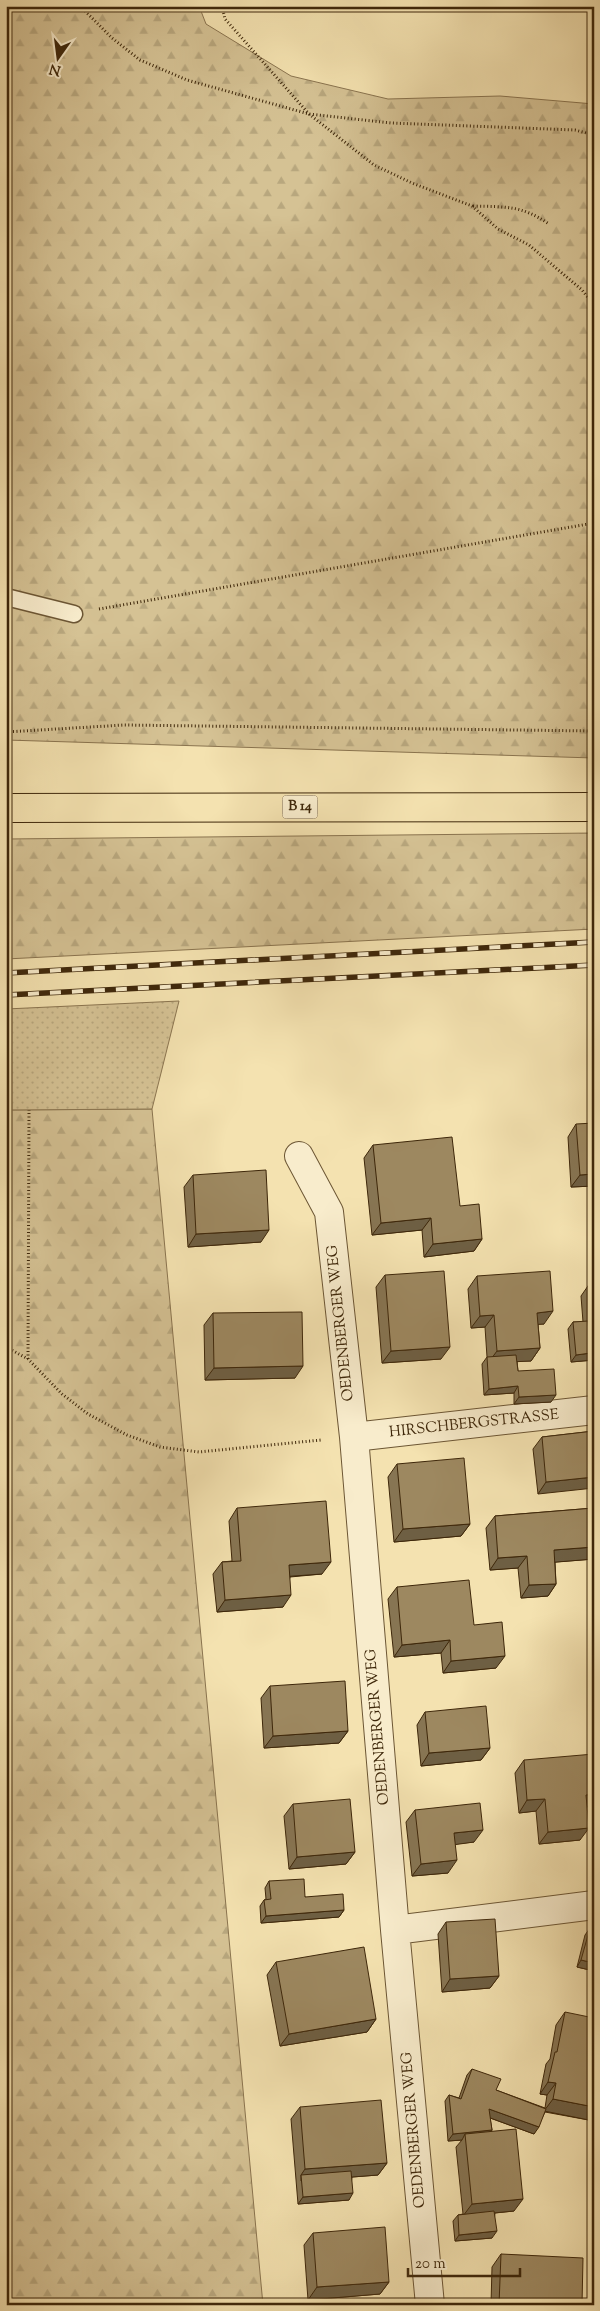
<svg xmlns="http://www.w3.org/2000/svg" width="600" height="2311" font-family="'Sorts Mill Goudy',serif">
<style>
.forest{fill:url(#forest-firs);stroke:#8a744f}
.park{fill:url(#park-dots);stroke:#8a744f}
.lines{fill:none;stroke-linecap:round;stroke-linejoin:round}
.lane-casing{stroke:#6c5634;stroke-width:19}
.street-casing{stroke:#6c5634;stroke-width:30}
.primary-casing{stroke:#3e270a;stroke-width:30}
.path{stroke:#3e270a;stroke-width:3;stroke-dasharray:1 2.5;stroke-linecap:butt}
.lane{stroke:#f8eccc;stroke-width:16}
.street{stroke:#f8eccc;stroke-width:28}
.primary{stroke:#f4e2b0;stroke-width:28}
.rail-casing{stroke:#3e270a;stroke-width:5.5}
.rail{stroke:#f8eccc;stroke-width:4;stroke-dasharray:11;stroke-linecap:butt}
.wall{fill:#877553;stroke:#3e270a}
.shaded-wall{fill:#6e5f43;stroke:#3e270a}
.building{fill:#9d8860;stroke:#3e270a}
.labels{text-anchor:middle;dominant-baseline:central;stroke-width:4.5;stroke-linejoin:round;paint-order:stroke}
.shield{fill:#f8eccc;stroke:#766244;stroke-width:1}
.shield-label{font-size:14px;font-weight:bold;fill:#3e270a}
.street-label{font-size:15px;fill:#3e270a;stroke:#f8eccc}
</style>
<defs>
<pattern id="forest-firs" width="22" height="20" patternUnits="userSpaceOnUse" patternTransform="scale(1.25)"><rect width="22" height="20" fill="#d5c294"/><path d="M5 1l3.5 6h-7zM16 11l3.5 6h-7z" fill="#b8a77e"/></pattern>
<pattern id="park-dots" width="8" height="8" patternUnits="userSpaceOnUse" patternTransform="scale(1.25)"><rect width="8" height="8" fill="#d5c294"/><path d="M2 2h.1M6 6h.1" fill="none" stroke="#b8a77e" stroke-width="1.8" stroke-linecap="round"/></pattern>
</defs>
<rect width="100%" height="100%" fill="#f4e2b0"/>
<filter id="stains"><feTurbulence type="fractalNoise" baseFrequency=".004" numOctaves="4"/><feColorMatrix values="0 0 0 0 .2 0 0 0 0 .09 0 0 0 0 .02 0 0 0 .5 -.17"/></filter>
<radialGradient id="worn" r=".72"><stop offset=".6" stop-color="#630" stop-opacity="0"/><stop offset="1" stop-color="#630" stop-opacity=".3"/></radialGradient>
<path class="forest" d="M6,6H199L206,24L291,76L388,99L500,96L594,104V758L6,740Z
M594,833V929L6,959V839Z
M152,1109L263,2305H6V1110Z"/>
<path class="park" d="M179,1001L152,1109L6,1110V1009Z"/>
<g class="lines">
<g class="lane-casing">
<path id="lane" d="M6,597L74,614"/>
</g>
<g class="street-casing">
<path id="street" d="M299,1156L329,1212L354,1437L395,1930L430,2305
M354,1437L594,1410
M395,1930L594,1905"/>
</g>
<g class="primary-casing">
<path id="primary" d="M6,808L594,807"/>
</g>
<path class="path" d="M80,6L112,38L140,60L187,80L309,114L391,123L575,130L594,135
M222,6L225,19L309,114L374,165L412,183L472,206L498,229L529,245L582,290L594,305
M473,206C506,207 521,205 549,224
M99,609L594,523
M6,732L124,725L594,731
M6,1347L28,1359L62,1394L88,1414L127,1435L160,1447L199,1452L321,1440
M28,1359L29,1110"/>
<use href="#lane" class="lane"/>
<use href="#street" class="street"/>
<use href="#primary" class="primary"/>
<g class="rail-casing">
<path id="rail" d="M6,973L594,942
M6,995L594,965"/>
</g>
<use href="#rail" class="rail"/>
</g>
<path class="wall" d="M576,1124L594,1186L571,1187L568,1137Z
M373,1145L460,1206L482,1239L474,1251L424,1257L422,1230L372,1235L364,1158Z
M193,1175L261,1242L188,1247L184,1187Z
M385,1275L441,1359L382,1363L376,1287Z
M477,1276L544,1324H538L540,1348L531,1361H517L518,1371L551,1402L514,1404V1393L484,1395L482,1364L487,1357L485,1327L471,1328L468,1289Z
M590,1283H594V1360L571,1362L568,1329L573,1322H583L581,1296Z
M213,1313L295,1378L205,1380L204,1325Z
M594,1431L538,1494L533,1449L542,1437Z
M397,1464L470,1524L461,1536L394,1542L388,1477Z
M237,1508L322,1574L290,1577L283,1607L217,1612L213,1574L222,1562L232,1561L229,1521Z
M594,1508V1559L555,1562L556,1584L548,1596L521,1598L518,1568L490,1570L486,1528L495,1516Z
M397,1587L474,1625L496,1668L443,1673L441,1653L394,1657L388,1599Z
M270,1686L348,1731L339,1743L264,1748L261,1698Z
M425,1712L490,1748L481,1760L421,1766L417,1725Z
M524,1760L594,1806L587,1807L580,1840L539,1844L536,1811L519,1813L515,1773Z
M293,1804L355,1852L346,1864L289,1869L284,1816Z
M415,1810L474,1842L455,1844L448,1873L412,1876L406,1822Z
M269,1881L305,1897L344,1910L339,1917L261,1923L260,1906L264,1900L266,1899L265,1888Z
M446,1922L499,1976L490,1988L442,1992L438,1934Z
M590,1928L594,1930V1971L577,1967L585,1935Z
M276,1962L376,2019L367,2032L280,2046L267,1975Z
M565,2012L594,2121L545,2112L534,2134L490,2118L492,2130L491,2132L514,2211L495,2213L492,2238L455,2241L453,2221L458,2215L463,2214L456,2147L462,2140L448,2141L445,2101L449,2095L459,2098L467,2075L472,2069L496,2090L545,2108L547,2095L540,2094L546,2064L550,2059L556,2025Z
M300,2107L387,2163L378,2175L352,2177L349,2200L298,2204L291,2119Z
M313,2233L389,2282L380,2294L308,2300L304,2245Z
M501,2254L582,2305H491L492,2267Z"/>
<path class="shaded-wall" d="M594,1174V1186L571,1187L580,1175Z
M431,1218L422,1230L372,1235L381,1223Z
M269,1230L261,1242L188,1247L196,1234Z
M482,1239L474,1251L424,1257L433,1244Z
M553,1311L544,1324L529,1325L537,1313Z
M494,1315L485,1327L471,1328L480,1316Z
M450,1347L441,1359L382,1363L391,1351Z
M540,1348L531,1361L488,1363L497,1351Z
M594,1349V1360L571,1362L576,1355L591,1353Z
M303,1366L295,1378L205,1380L214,1368Z
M518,1386L514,1393L484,1395L489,1389Z
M556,1395L551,1402L514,1404L519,1397Z
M594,1477V1488L538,1494L546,1482Z
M470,1524L461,1536L394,1542L403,1529Z
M594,1547V1559L545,1563L554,1550Z
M527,1556L518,1568L490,1570L498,1558Z
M331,1562L322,1574L280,1577L289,1565Z
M556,1584L548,1596L521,1598L529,1585Z
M291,1595L283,1607L217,1612L225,1600Z
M450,1640L441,1653L394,1657L402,1645Z
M505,1656L496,1668L443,1673L451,1661Z
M348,1731L339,1743L264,1748L273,1736Z
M490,1748L481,1760L421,1766L429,1753Z
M594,1794V1806L577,1807L586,1795Z
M545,1799L536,1811L519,1813L527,1800Z
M589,1828L580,1840L539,1844L548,1832Z
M483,1830L474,1842L445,1846L454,1833Z
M355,1852L346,1864L289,1869L297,1857Z
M457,1860L448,1873L412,1876L421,1864Z
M344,1910L339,1917L261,1923L266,1916Z
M581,1960L594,1963V1971L577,1967Z
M499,1976L490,1988L442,1992L450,1979Z
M376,2019L367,2032L280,2046L289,2034Z
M548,2082L556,2083L547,2095L540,2094Z
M553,2099L594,2107V2121L544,2111Z
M489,2109L539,2127L534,2134L485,2116Z
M492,2130L487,2137L465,2134L462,2140L448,2141L453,2134Z
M387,2163L378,2175L301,2181V2175L305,2169Z
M353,2193L349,2200L298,2204L303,2197Z
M523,2199L514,2211L463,2216L472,2204Z
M497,2231L492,2238L455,2241L459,2235Z
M389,2282L380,2294L308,2300L317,2287Z"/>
<path class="building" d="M594,1123V1174L580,1175L576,1124Z
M452,1137L460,1206L479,1204L482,1239L433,1244L431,1218L381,1223L373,1145Z
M266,1170L269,1230L196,1234L193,1175Z
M444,1271L450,1347L391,1351L385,1275Z
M550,1271L553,1311L537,1313L540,1348L497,1351L494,1315L480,1316L477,1276Z
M590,1283H594V1334Z
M302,1312L303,1366L214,1368L213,1313Z
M588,1321L591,1353L576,1355L573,1322Z
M516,1355L518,1371L554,1369L556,1395L519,1397L518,1386L489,1389L487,1357Z
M594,1431V1477L546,1482L542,1437Z
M464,1458L470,1524L403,1529L397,1464Z
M326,1501L331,1562L289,1565L291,1595L225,1600L222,1562L241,1561L237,1508Z
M594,1508V1547L554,1550L556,1584L529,1585L527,1556L498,1558L495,1516Z
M469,1580L474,1625L502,1622L505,1656L451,1661L450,1640L402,1645L397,1587Z
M345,1681L348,1731L273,1736L270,1686Z
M486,1706L490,1748L429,1753L425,1712Z
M594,1754V1794L586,1795L589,1828L548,1832L545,1799L527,1800L524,1760Z
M350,1799L355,1852L297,1857L293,1804Z
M480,1803L483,1830L454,1833L457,1860L421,1864L415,1810Z
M304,1879L305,1897L343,1894L344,1910L266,1916L264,1900L271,1899L269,1881Z
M495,1919L499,1976L450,1979L446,1922Z
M590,1928L594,1930V1963L581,1960Z
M364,1947L376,2019L289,2034L276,1962Z
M565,2012L594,2018V2107L553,2099L556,2083L548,2082L555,2052H557Z
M472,2069L501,2079L496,2090L546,2109L539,2127L489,2109L492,2130L453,2134L449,2095L461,2099Z
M381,2100L387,2163L305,2169L300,2107Z
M516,2129L523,2199L472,2204L465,2134Z
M351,2171L353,2193L303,2197L301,2175Z
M494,2211L497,2231L459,2235L458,2215Z
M385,2227L389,2282L317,2287L313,2233Z
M501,2254L583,2258L582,2305H499Z"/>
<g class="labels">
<rect class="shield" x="282.5" y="795.5" width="35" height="23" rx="4"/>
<g class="shield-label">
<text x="300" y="807">B 14</text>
</g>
<g class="street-label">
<text transform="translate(341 1323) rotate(-96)">OEDENBERGER WEG</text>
<text transform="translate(474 1424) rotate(-6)">HIRSCHBERGSTRASSE</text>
<text transform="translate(378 1727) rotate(-95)">OEDENBERGER WEG</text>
<text transform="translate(414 2130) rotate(-95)">OEDENBERGER WEG</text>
</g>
</g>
<rect width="600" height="2311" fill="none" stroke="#f4e2b0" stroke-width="25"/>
<rect x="8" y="8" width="585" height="2296" fill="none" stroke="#3e270a" stroke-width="2.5"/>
<rect x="12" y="12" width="575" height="2286" fill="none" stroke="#3e270a"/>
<g transform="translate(58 58) rotate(194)" stroke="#f8eccc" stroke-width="4" paint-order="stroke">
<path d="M0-4L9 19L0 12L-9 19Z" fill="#3e270a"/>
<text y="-8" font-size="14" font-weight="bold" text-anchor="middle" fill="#3e270a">N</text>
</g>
<path d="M408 2268v8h112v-8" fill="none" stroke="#3e270a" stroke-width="2.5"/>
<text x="415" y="2268" font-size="15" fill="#3e270a" stroke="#f8eccc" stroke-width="4" paint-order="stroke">20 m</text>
<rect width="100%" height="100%" filter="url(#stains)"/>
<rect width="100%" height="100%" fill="url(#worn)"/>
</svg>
